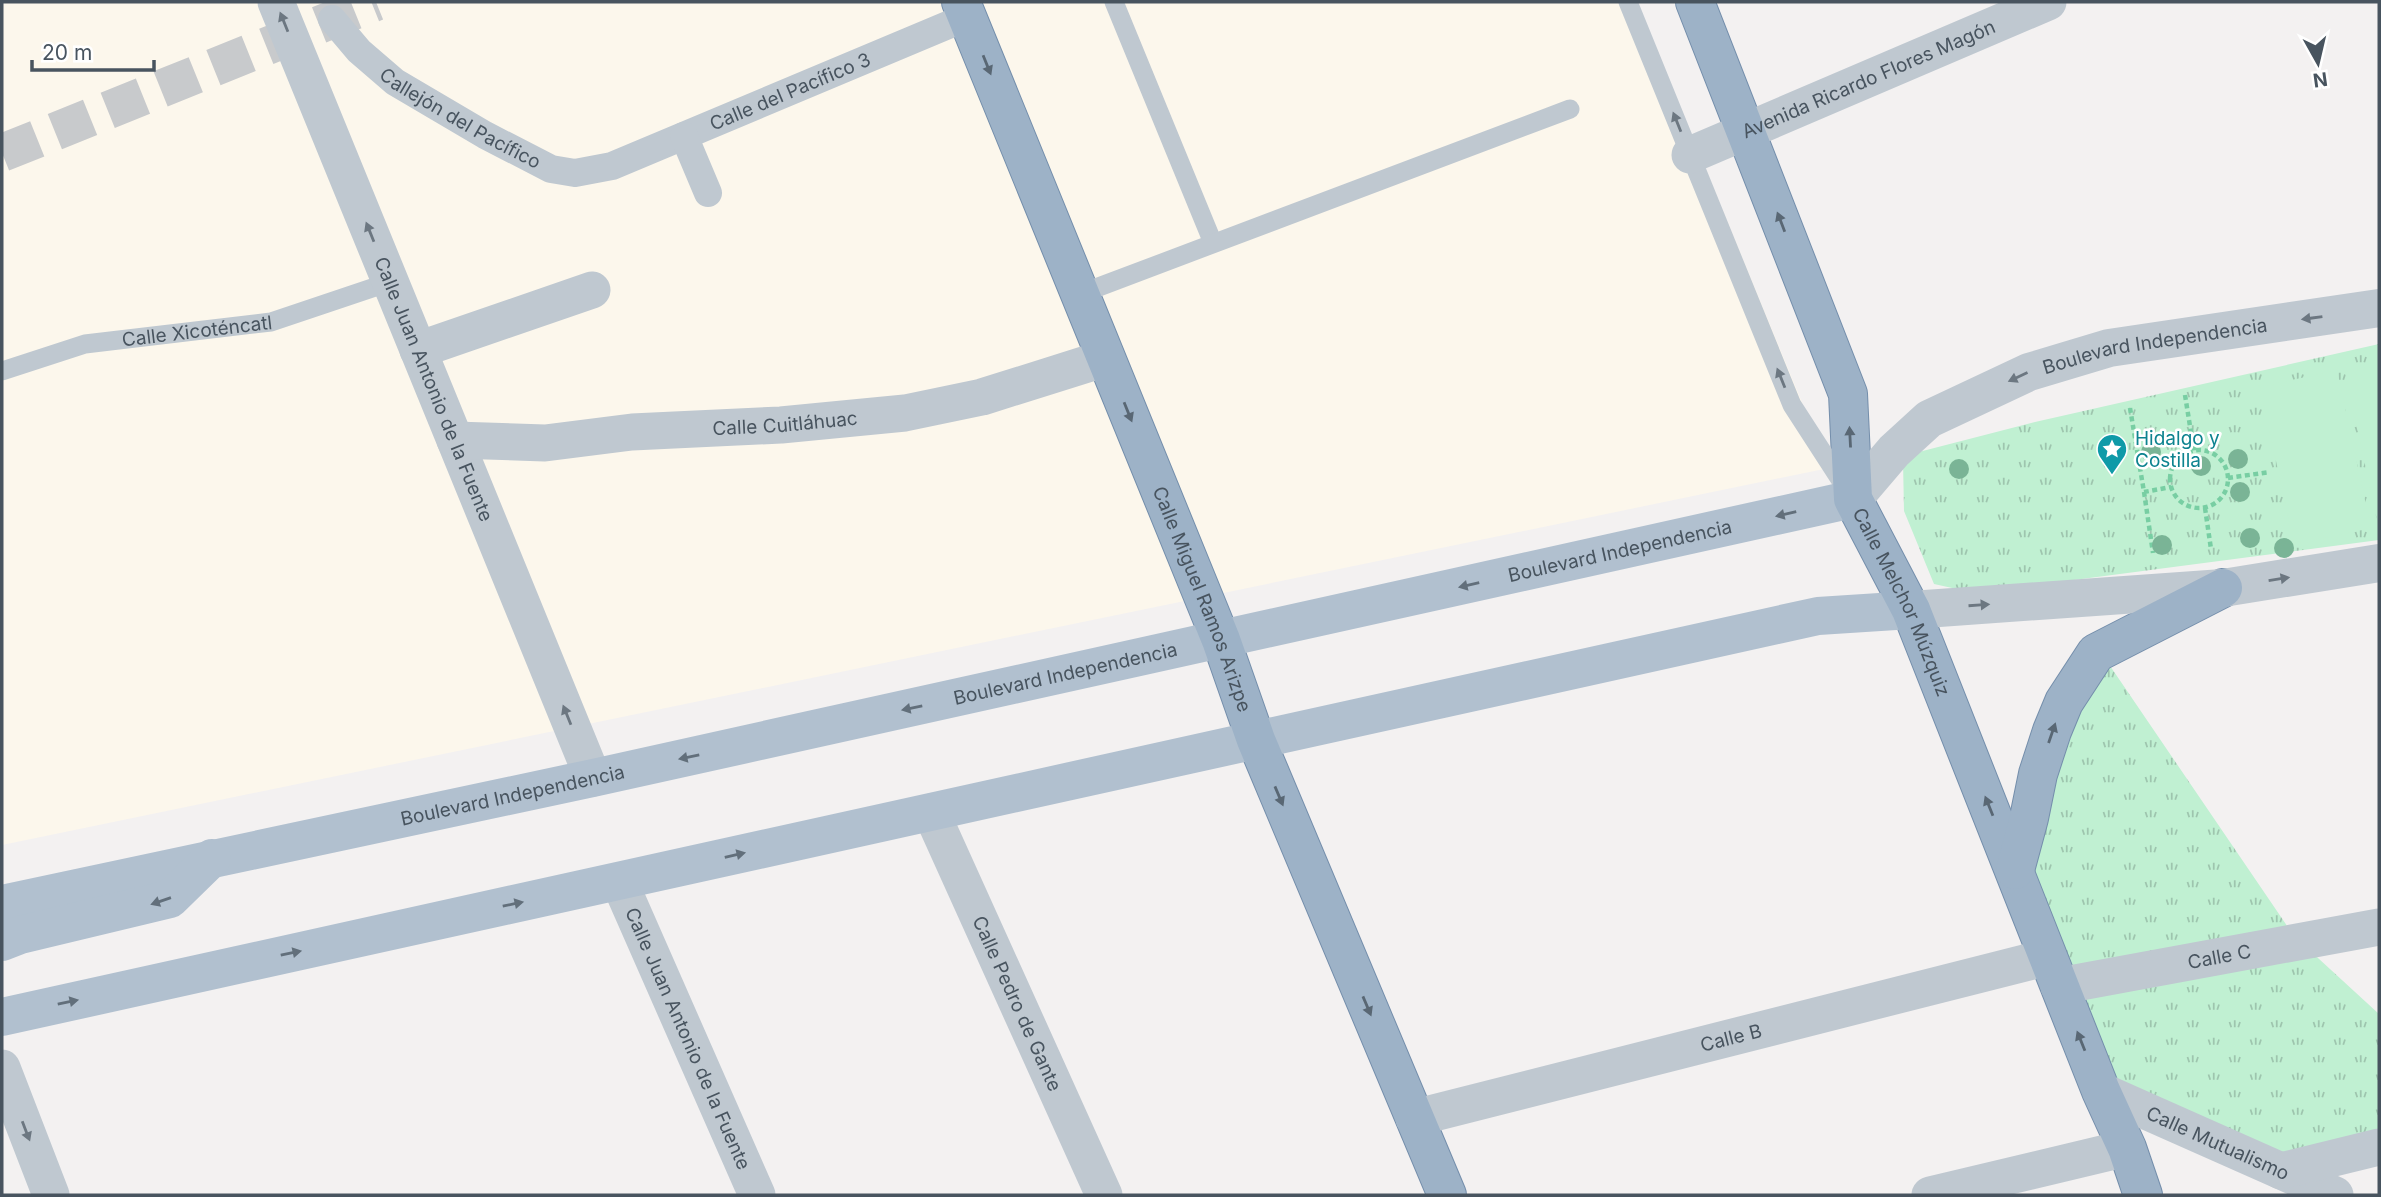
<svg xmlns="http://www.w3.org/2000/svg" width="2381" height="1197" font-family="Inter,sans-serif">
<style>
.commercial{fill:#fcf7ec}
.park{fill:url(#park-tufts)}
.pitch{fill:#c0f0d2}
.lines{fill:none;stroke-linecap:round;stroke-linejoin:round}
.tertiary-tunnel{stroke:#c8cacc;stroke-width:38;stroke-dasharray:38 19;stroke-linecap:butt}
.trunk-casing{stroke:#748eab;stroke-width:40}
.path{stroke:#78cea3;stroke-width:4.5;stroke-dasharray:5 3.5;stroke-linecap:butt}
.service{stroke:#bfc8d0;stroke-width:19}
.pedestrian{stroke:#bfc8d0;stroke-width:28}
.minor{stroke:#bfc8d0;stroke-width:37}
.tertiary{stroke:#bfc8d0;stroke-width:38}
.primary{stroke:#b1c0cf;stroke-width:38}
.trunk{stroke:#9db2c7;stroke-width:38}
.tree{fill:#7ab496}
.oneway{fill:#6c7781}
.oneway2{fill:#596774}
.oneway3{fill:#626f7b}
.labels{text-anchor:middle;dominant-baseline:central;stroke-width:5;stroke-linejoin:round;paint-order:stroke}
.street-label{font-size:19px;fill:#48545f;stroke:#fff}
.culture-label{font-size:19px;fill:#0d838f;stroke:#fff;text-anchor:start}
</style>
<defs>
<pattern id="park-tufts" width="24" height="20" patternUnits="userSpaceOnUse" patternTransform="scale(1.75)"><rect width="24" height="20" fill="#c0f0d2"/><path d="M3 7l-1-3M5 7V3M7 7l1-3M15 17l-1-3M17 17v-4M19 17l1-3" fill="none" stroke="#9ec5ae"/></pattern>
</defs>
<rect width="100%" height="100%" fill="#f3f1f1"/>
<path class="commercial" d="M2,2H1637L1829,468L2,845Z"/>
<path class="park" d="M2379,344V540L1975,593L1934,584L1904,511L1903,461L1911,454L2035,422Z
M2089,635L2294,936L2379,1014V1133L2284,1156L2088,1082L2049,986L2020,770L2043,705Z"/>
<path class="pitch" d="M2379,364V529L2345,372Z
M2337,370L2371,528L2294,544L2260,387Z"/>
<g class="lines">
<path class="tertiary-tunnel" d="M2,153L376,2"/>
<g class="trunk-casing">
<g id="trunk">
<path id="s13" d="M961,2L1221,640L1256,740L1447,1195"/>
<path id="s14" d="M1695,2L1848,394L1853,499L1911,610L2101,1091L2127,1148L2143,1195"/>
<path d="M2015,870L2029,818L2038,774L2052,731L2064,702L2096,653L2223,588"/>
</g>
</g>
<path class="path" d="M2185,395L2194,451
M2130,408L2144,492L2171,487
M2170 479a29 29 0 1 1 58 0a29 29 0 1 1-58 0Z
M2228,478L2270,472
M2144,492L2153,553
M2205,508L2211,549"/>
<g class="service">
<path d="M1114,2L1213,243"/>
<path d="M1628,2L1792,405L1847,490"/>
<path d="M1080,294L1570,109"/>
<path id="s1" d="M2,371L85,344L271,322L390,282"/>
</g>
<g class="pedestrian">
<path id="s2" d="M332,19L359,51L395,82L485,135L551,169L575,173L612,166L967,17"/>
<path d="M684,136L708,193"/>
</g>
<g class="minor">
<path id="s3" d="M276,2L593,778"/>
<path id="s4" d="M1690,155L2048,2"/>
<path d="M418,350L592,290"/>
<path id="s5" d="M455,440L545,443L632,432L781,425L905,413L982,397L1106,358"/>
<path id="s6" d="M931,812L1104,1195"/>
<path id="s7" d="M619,881L757,1195"/>
<path id="s8" d="M2059,986L2379,927"/>
<path d="M2,1068L51,1195"/>
<path id="s9" d="M2101,1091L2335,1195"/>
<path id="s10" d="M1414,1118L2048,957"/>
<path d="M2281,1171L2379,1147"/>
<path d="M1930,1195L2127,1148"/>
</g>
<g class="tertiary">
<path id="s11" d="M1853,499L1894,451L1929,419L2029,372L2109,348L2379,308"/>
<path d="M1911,610L2223,588L2379,563"/>
</g>
<g class="primary">
<path id="s12" d="M2,904L593,778L1853,499"/>
<path d="M2,942L20,935L170,899L212,858"/>
<path d="M2,1017L1818,616L1911,610"/>
</g>
<use href="#trunk" class="trunk"/>
</g>
<g class="tree">
<circle cx="2151" cy="452" r="10"/>
<circle cx="2238" cy="459" r="10"/>
<circle cx="2201" cy="466" r="10"/>
<circle cx="1959" cy="469" r="10"/>
<circle cx="2240" cy="492" r="10"/>
<circle cx="2250" cy="538" r="10"/>
<circle cx="2162" cy="545" r="10"/>
<circle cx="2284" cy="548" r="10"/>
</g>
<defs><path id="oneway-solid" d="M-6-.8H1V-3.2L6.5 0L1 3.2V.8H-6Z" transform="scale(1.75)"/></defs>
<g class="oneway">
<use href="#oneway-solid" transform="translate(284 22) rotate(-112)"/>
<use href="#oneway-solid" transform="translate(1677 122) rotate(-112)"/>
<use href="#oneway-solid" transform="translate(370 232) rotate(-112)"/>
<use href="#oneway-solid" transform="translate(2312 318) rotate(172)"/>
<use href="#oneway-solid" transform="translate(2018 377) rotate(155)"/>
<use href="#oneway-solid" transform="translate(1781 378) rotate(-112)"/>
<use href="#oneway-solid" transform="translate(2279 579) rotate(-9)"/>
<use href="#oneway-solid" transform="translate(1979 605) rotate(-4)"/>
<use href="#oneway-solid" transform="translate(567 715) rotate(-112)"/>
<use href="#oneway-solid" transform="translate(26 1131) rotate(69)"/>
</g>
<g class="oneway2">
<use href="#oneway-solid" transform="translate(987 65) rotate(68)"/>
<use href="#oneway-solid" transform="translate(1781 222) rotate(-111)"/>
<use href="#oneway-solid" transform="translate(1128 412) rotate(68)"/>
<use href="#oneway-solid" transform="translate(1850 437) rotate(-93)"/>
<use href="#oneway-solid" transform="translate(2052 733) rotate(-71)"/>
<use href="#oneway-solid" transform="translate(1279 796) rotate(67)"/>
<use href="#oneway-solid" transform="translate(1989 806) rotate(-112)"/>
<use href="#oneway-solid" transform="translate(1367 1006) rotate(67)"/>
<use href="#oneway-solid" transform="translate(2081 1041) rotate(-112)"/>
</g>
<g class="oneway3">
<use href="#oneway-solid" transform="translate(1786 514) rotate(167)"/>
<use href="#oneway-solid" transform="translate(1469 585) rotate(167)"/>
<use href="#oneway-solid" transform="translate(912 708) rotate(168)"/>
<use href="#oneway-solid" transform="translate(689 757) rotate(168)"/>
<use href="#oneway-solid" transform="translate(735 855) rotate(-13)"/>
<use href="#oneway-solid" transform="translate(161 901) rotate(161)"/>
<use href="#oneway-solid" transform="translate(513 904) rotate(-12)"/>
<use href="#oneway-solid" transform="translate(291 953) rotate(-12)"/>
<use href="#oneway-solid" transform="translate(68 1002) rotate(-12)"/>
</g>
<defs>
<g id="sight-pin" transform="scale(1.575)"><path d="M0 17L-7.5 6A9.5 9.5 0 1 1 7.5 6Z" fill="#0f9aa8" stroke="#fff"/><path d="M0-6L1.8-2.2L6-1.7L2.9 1.2L3.7 5.4L0 3.3L-3.7 5.4L-2.9 1.2L-6-1.7L-1.8-2.2Z" fill="#fff"/></g>
</defs>
<g fill-rule="evenodd">
<use href="#sight-pin" x="2112" y="449"/>
</g>
<g class="labels">
<g class="street-label">
<text stroke="none"><textPath href="#s4" startOffset="194">Avenida Ricardo Flores Magón</textPath></text>
<text stroke="none"><textPath href="#s2" startOffset="523">Calle del Pacífico 3</textPath></text>
<text stroke="none"><textPath href="#s2" startOffset="164">Callejón del Pacífico</textPath></text>
<text stroke="none"><textPath href="#s1" startOffset="200">Calle Xicoténcatl</textPath></text>
<text stroke="none"><textPath href="#s11" startOffset="350">Boulevard Independencia</textPath></text>
<text stroke="none"><textPath href="#s3" startOffset="418">Calle Juan Antonio de la Fuente</textPath></text>
<text stroke="none"><textPath href="#s5" startOffset="331">Calle Cuitláhuac</textPath></text>
<text stroke="none"><textPath href="#s12" startOffset="1656">Boulevard Independencia</textPath></text>
<text stroke="none"><textPath href="#s13" startOffset="644">Calle Miguel Ramos Arizpe</textPath></text>
<text stroke="none"><textPath href="#s14" startOffset="640">Calle Melchor Múzquiz</textPath></text>
<text stroke="none"><textPath href="#s12" startOffset="1088">Boulevard Independencia</textPath></text>
<text stroke="none"><textPath href="#s12" startOffset="522">Boulevard Independencia</textPath></text>
<text stroke="none"><textPath href="#s8" startOffset="163">Calle C</textPath></text>
<text stroke="none"><textPath href="#s6" startOffset="210">Calle Pedro de Gante</textPath></text>
<text stroke="none"><textPath href="#s7" startOffset="172">Calle Juan Antonio de la Fuente</textPath></text>
<text stroke="none"><textPath href="#s10" startOffset="327">Calle B</textPath></text>
<text stroke="none"><textPath href="#s9" startOffset="128">Calle Mutualismo</textPath></text>
</g>
<g class="culture-label">
<text x="2135" y="438">Hidalgo y<tspan x="2135" dy="22">Costilla</tspan></text>
</g>
</g>
<rect width="2381" height="1197" fill="none" stroke="#48545f" stroke-width="7"/>
<g transform="translate(2318 63) rotate(172)" stroke="#ffffff" stroke-width="5" paint-order="stroke">
<path d="M0-5L12 26L0 18L-12 26Z" fill="#48545f"/>
<text y="-10" font-size="19" font-weight="bold" text-anchor="middle" fill="#48545f">N</text>
</g>
<path d="M32 60v10h122v-10" fill="none" stroke="#48545f" stroke-width="3.5"/>
<text x="42" y="60" font-size="21" fill="#48545f" stroke="#ffffff" stroke-width="5" paint-order="stroke">20 m</text>
</svg>
